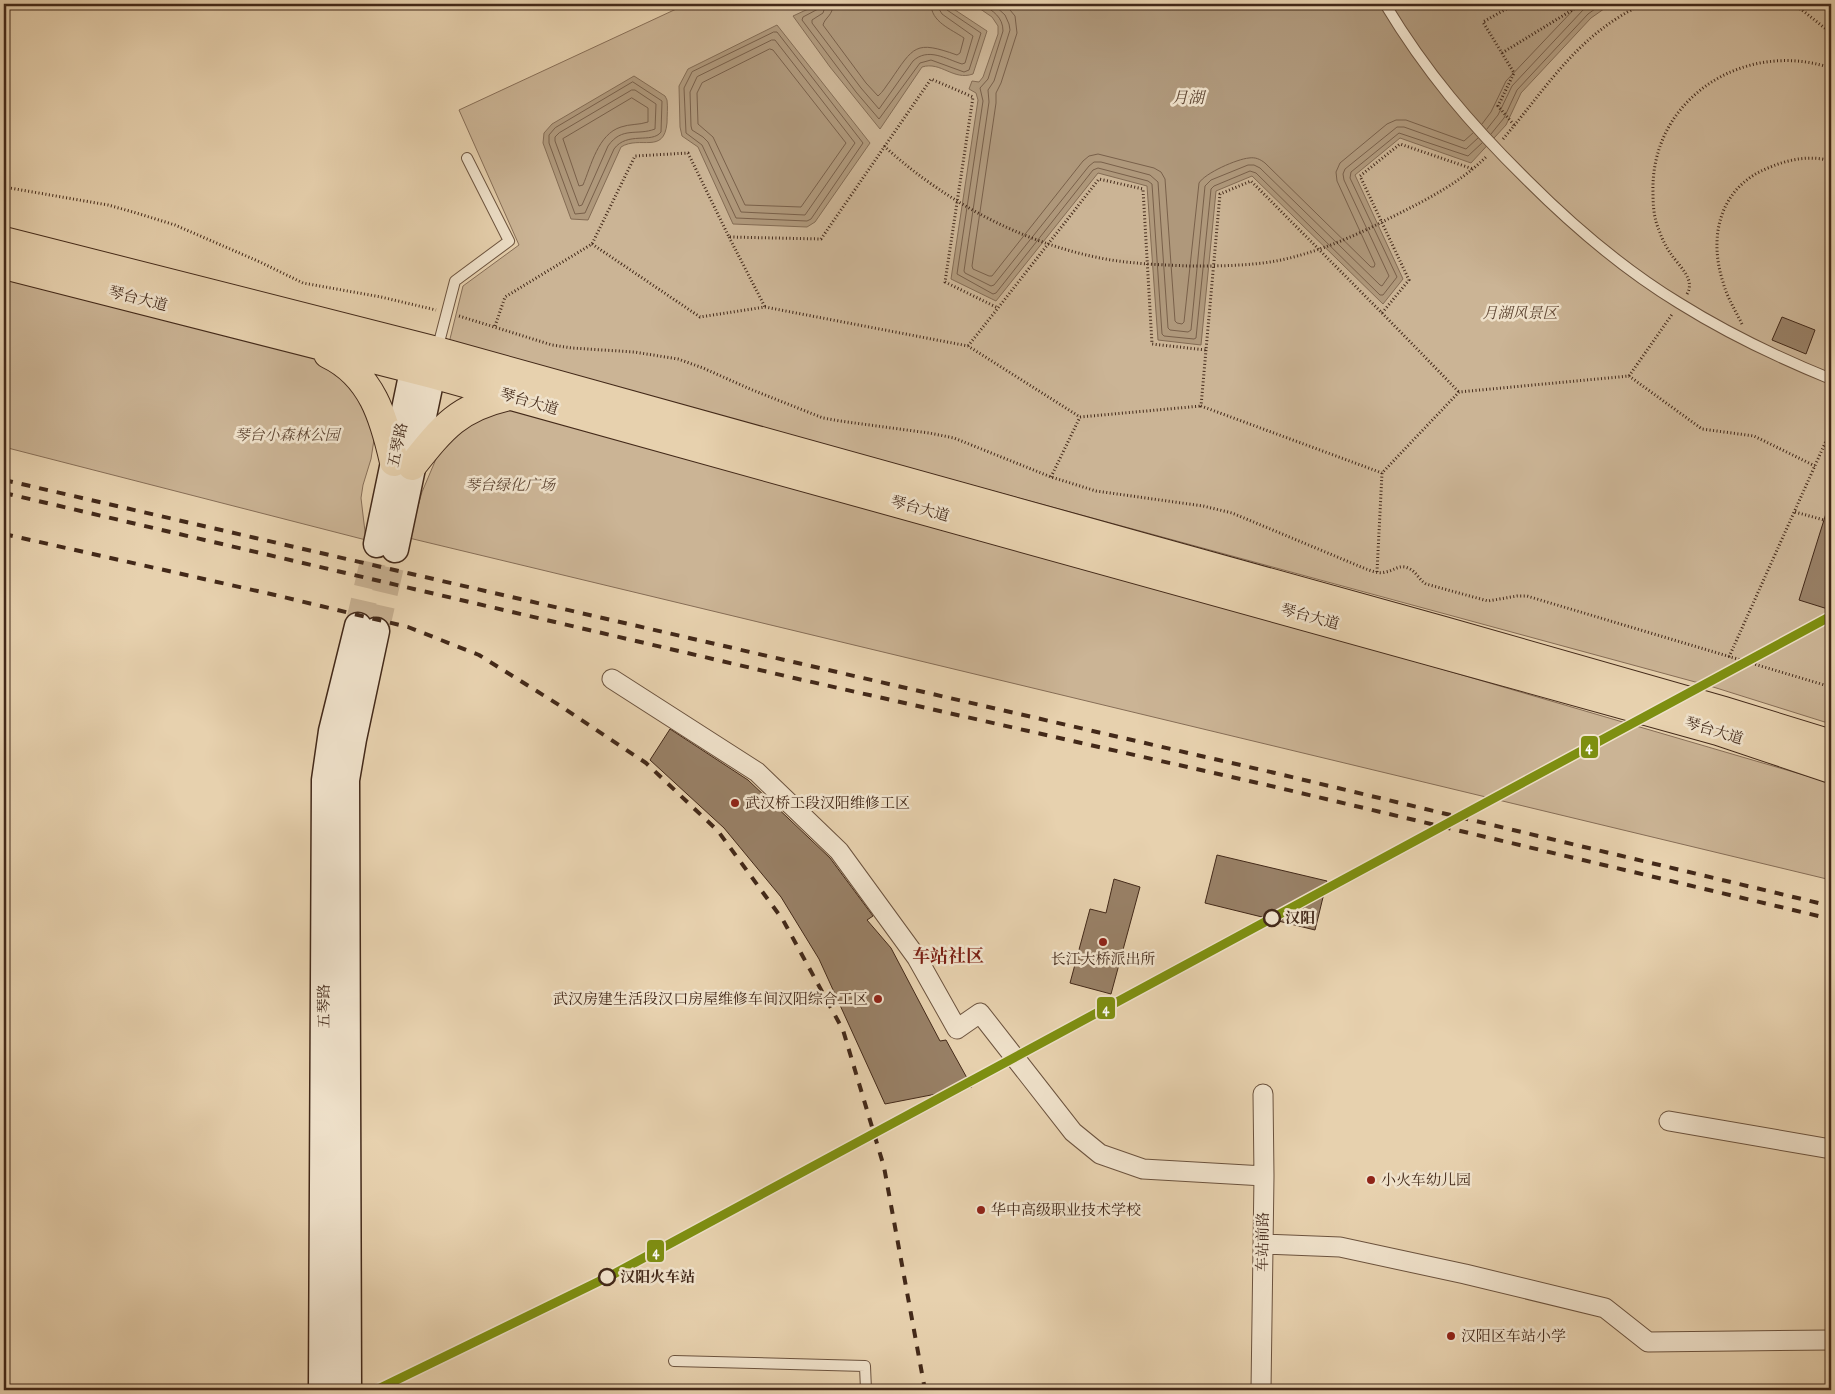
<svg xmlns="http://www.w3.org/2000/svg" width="1835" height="1394" font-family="'IM FELL English','Noto Serif SC',serif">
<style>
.green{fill:#cbb495;stroke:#876e57}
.water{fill:#af987b;stroke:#846c54}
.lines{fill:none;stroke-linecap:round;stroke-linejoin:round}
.shore{stroke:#79604a;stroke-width:1}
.building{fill:#988066;stroke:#432919}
.secondary-tunnel{stroke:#c6af90;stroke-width:26;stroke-dasharray:26 13;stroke-linecap:butt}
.lane-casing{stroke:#6c533e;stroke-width:12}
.street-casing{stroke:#6c533e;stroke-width:21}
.secondary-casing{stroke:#432919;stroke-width:29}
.highway-casing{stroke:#432919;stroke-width:30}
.path{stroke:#432919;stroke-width:3;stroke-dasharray:1 2.5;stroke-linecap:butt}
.lane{stroke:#efe1ca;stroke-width:10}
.street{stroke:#efe1ca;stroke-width:19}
.secondary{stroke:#efe1ca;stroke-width:26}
.highway{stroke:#e7d1ae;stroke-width:28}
.rail{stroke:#432919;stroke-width:4;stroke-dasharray:9 9;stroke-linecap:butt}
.metro-1-casing{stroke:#efe1ca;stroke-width:12}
.metro-1{stroke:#7e8f11;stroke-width:9}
.poi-dot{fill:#8f2418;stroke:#efe1ca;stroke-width:2}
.stop-dot{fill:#efe1ca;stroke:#432919;stroke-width:2.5}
.labels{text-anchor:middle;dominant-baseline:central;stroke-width:5;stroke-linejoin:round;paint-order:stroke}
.street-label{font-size:15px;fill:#432919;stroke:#efe1ca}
.park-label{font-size:15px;font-style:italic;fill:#5e4532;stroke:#efe1ca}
.poi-label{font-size:15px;fill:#432919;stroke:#efe1ca;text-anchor:start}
.stop-label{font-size:15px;font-weight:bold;fill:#432919;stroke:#efe1ca;text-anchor:start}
.water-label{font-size:16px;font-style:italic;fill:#5e4532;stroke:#efe1ca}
.quarter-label{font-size:18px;font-weight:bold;fill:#7a1f14;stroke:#efe1ca}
.line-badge{stroke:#efe1ca;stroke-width:2}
.badge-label{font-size:14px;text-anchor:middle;font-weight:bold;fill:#fff}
</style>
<rect width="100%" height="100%" fill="#e7d1ae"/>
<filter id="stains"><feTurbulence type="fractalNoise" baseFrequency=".004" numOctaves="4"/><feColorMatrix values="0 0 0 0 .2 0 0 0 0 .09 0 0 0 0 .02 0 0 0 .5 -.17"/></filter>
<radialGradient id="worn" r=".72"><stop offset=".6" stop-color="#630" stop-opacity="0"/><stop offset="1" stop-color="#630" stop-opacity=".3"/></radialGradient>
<path class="green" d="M687,4H1831V724L1710,686L449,343L463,286L519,245L459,110Z
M4,279L320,358L355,384L375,433L371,459L363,485L361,498L366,540L4,447Z
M508,409L1346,641L1831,783V880L409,538L422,492L436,459L445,445L462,424Z"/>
<path class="water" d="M819,4H946L987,31L973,74C953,81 941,61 922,67L880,129L830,67L793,16Z
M973,4H1611L1591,18L1521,93L1506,125L1471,163L1400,138L1355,175L1403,279L1383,304L1252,176L1216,191L1201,345L1158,340L1147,186L1098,173L996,301L951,279L978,100L976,93L969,89L972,81L979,82L983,77L998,34V26L992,17Z
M777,25L870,143L815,222L807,227L733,224L698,147L682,136L680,127L679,86L688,69Z
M634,76L665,96L667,100C668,108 667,115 667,123C664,155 640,135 621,147L588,220L571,219L543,143L544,133L552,124Z"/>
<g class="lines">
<path class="shore" d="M819,4L818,9L803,17L802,20L856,92L879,119L920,63L931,60L964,72L969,70L981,33L947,10L944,4
M826,4L823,13L812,20V23L861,88L879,109L913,61C928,47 946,59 962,64L965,63L973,36L942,14L939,9L938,4
M833,4C833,16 825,17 823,25L866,83L878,96C883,92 886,86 890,81C914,46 915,40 957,55L960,53L964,38C951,29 931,22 931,4
M982,4C993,11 1003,17 1003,31L988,79L980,88L983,101L957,274L993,294L996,293L1093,170L1098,168L1148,181L1152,184L1162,334L1164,336L1194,339L1196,338L1211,189L1214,186L1250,171L1256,173L1380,295H1383L1397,277L1350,178L1351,172L1399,133L1468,156L1482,143
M993,4L1005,15L1009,24L1010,30L994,81L988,90L989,102L964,271L965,273L991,286L994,285L1089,166L1094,162H1101L1150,175L1158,182L1168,328L1170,330L1188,332L1191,330L1205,186L1211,180L1248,165H1254L1260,168L1380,285L1382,286L1389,276L1344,180L1343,174L1345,169L1397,127H1404L1466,149L1478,138
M1005,4L1015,16L1017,33L1001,83L996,93V103L972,266L973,269L989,276H992L1083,161L1089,156L1098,154L1154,168L1161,172L1165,179L1175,321L1177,323L1182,324L1184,322L1199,183C1205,173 1237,159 1249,158C1255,157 1260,159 1265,163L1371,267H1374L1375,264L1337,181L1336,172L1340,163L1387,124L1396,120H1406L1464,141L1473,133
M774,32H777L863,143L811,219L807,221L736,218L702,145L686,133L684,88L692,72Z
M772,40H775L855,143L805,215L741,212L708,142L703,137L692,130L691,126L690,92L697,77Z
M770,49L773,50L846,143L801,207L745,205L713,137L698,124L697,93L702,83Z
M633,82L662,101L661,132C652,144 627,131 614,149L585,213L575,214L549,143V135L555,128Z
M632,90H635L656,104L655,129C637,136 622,126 608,146L582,205L579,206L555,141V137L559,133Z
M632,98L648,108V122C639,125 629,124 621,127C598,134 591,166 583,185L579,186L563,139Z
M1482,124L1491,112L1506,81L1579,4
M1487,129L1498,115L1512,86L1583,10L1591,4
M1491,134L1504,118L1517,90L1588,14L1602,4"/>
</g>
<path class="building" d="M1782,317L1815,330L1806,354L1772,340Z
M1828,507L1831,508V610L1799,600Z
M670,729L748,780L830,858L873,916L867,920L891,948L940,1041L946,1040L972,1087L885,1104L819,959L781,897L724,828L650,760Z
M1217,855L1327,881L1315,930L1205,903Z
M1114,879L1140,887L1111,994L1070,983L1090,909L1106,913Z"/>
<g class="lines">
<path class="secondary-tunnel" d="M358,626L377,544
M376,631L395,549"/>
<g class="lane-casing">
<path id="lane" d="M1385,4C1426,72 1470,124 1527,180C1573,226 1623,269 1679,303C1727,333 1779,358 1831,379
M437,350L455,281L509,241L467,158
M674,1361L865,1366L866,1390"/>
</g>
<g class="street-casing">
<path id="street" d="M612,679L757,772L839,851L917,958L957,1029L980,1013L1073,1132L1100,1154L1143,1169L1264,1176
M1669,1121L1831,1149
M1263,1244L1340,1247L1465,1274L1605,1308L1648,1342L1831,1340
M1261,1390L1264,1176L1263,1094"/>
</g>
<g class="secondary-casing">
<path id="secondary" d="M377,544L418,347
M395,549L436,354
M322,1390L325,780L332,731L358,626
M348,1390L346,780L353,739L376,631"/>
</g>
<g class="highway-casing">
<path id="highway" d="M4,241L437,351L1444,631L1724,711L1831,744
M4,265L432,374L1718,731L1831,769
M328,354C372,375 384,418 394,462
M412,466C443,427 459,407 509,396"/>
</g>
<path class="path" d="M1498,4L1504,10
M1790,4L1802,10L1831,33
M1502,53L1582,4
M1514,125L1498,106L1514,73L1483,22L1515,4
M1503,139C1549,85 1577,35 1643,4
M884,146C946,203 1028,246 1111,260C1137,264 1164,265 1190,266C1219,266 1248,266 1276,261C1317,253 1355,236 1392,217C1426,200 1460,183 1487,156
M4,187L108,205L133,212L175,225L260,262L303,283L381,297L436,310
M729,237L765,307
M592,244L700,317L765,307L968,346L1080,417L1201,406
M1687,294C1696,279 1678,265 1671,254C1666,247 1662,239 1659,230C1654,219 1653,206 1653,193C1650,98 1745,39 1831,68
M1382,313L1459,392
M459,316L552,345L572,348L634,352L678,359L703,368L750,389L823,418L840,421L929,433L954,438L1051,477L1096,491L1203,506L1232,513L1366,569C1372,571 1379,574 1385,572C1394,571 1399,564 1408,568C1416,571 1419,580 1426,584L1488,601L1517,596H1527L1831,687
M1742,324C1735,310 1727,297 1723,282C1708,236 1720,187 1768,168C1789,159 1810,155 1831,161
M495,326L505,297L592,244L635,156L688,153L729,237L821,239L931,79L973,97L945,282L998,308L1099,179L1143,189L1152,344L1206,350L1220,194L1251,181L1382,313L1409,280L1360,176L1400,144L1473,169
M968,346L998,308
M1206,350L1201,406L1382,473
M1629,376L1673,313
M1051,477L1080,417
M1795,512L1824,520
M1377,572L1382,473L1459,392L1629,376L1702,429L1754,436L1815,466
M1729,657L1831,430"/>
<use href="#lane" class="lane"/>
<use href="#street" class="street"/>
<use href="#secondary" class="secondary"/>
<use href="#highway" class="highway"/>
<path class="rail" d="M4,480L1275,773L1831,906
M4,493L794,678L1267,785L1831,919
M4,534L275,595L408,627L479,655L559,705L646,763L718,831L783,920L843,1030L884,1167L925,1390"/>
<g class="metro-1-casing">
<path id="metro-1" d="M376,1390L612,1275L1831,616"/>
</g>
<use href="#metro-1" class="metro-1"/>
</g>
<g class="poi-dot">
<circle cx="735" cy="803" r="5"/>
<circle cx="1103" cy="942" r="5"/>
<circle cx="878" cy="999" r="5"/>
<circle cx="1371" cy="1180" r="5"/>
<circle cx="981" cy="1210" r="5"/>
<circle cx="1451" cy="1336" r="5"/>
</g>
<g class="stop-dot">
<circle cx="1272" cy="918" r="8"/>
<circle cx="607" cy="1277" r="8"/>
</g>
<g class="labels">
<g class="street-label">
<text transform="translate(138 299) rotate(14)">琴台大道</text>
<text transform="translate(529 402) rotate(16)">琴台大道</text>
<text transform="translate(398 445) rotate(-78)">五琴路</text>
<text transform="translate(920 509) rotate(15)">琴台大道</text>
<text transform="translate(1310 617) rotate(15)">琴台大道</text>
<text transform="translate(1714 731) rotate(17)">琴台大道</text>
<text transform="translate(324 1006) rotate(-90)">五琴路</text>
<text transform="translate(1263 1242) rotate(-89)">车站前路</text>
</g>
<g class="park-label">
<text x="1520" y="313">月湖风景区</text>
<text x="287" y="435">琴台小森林公园</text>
<text x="510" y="485">琴台绿化广场</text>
</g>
<g class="poi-label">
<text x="745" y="803">武汉桥工段汉阳维修工区</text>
<text x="1103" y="959" text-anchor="middle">长江大桥派出所</text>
<text x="868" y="999" text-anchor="end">武汉房建生活段汉口房屋维修车间汉阳综合工区</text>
<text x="1381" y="1180">小火车幼儿园</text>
<text x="991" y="1210">华中高级职业技术学校</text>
<text x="1461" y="1336">汉阳区车站小学</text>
</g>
<g class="stop-label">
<text x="1285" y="918">汉阳</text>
<text x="620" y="1277">汉阳火车站</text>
</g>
<g class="water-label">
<text x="1188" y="99">月湖</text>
</g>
<g class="quarter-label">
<text x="948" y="957">车站社区</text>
</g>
</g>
<g class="line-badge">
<rect x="1580" y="735" width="19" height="24" rx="5" fill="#7e8f11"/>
<rect x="1096" y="996" width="20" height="24" rx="5" fill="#7e8f11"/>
<rect x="646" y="1239" width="19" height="24" rx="5" fill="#7e8f11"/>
</g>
<g class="badge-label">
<text x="1589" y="751">4</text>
<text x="1106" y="1013">4</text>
<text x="656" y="1256">4</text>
</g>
<rect width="1835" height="1394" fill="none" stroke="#e7d1ae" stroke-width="20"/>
<rect x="5" y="5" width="1825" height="1384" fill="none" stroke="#432919" stroke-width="2.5"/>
<rect x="10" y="10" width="1815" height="1374" fill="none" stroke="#432919"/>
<rect width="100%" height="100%" filter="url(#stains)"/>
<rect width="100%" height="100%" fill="url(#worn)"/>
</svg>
